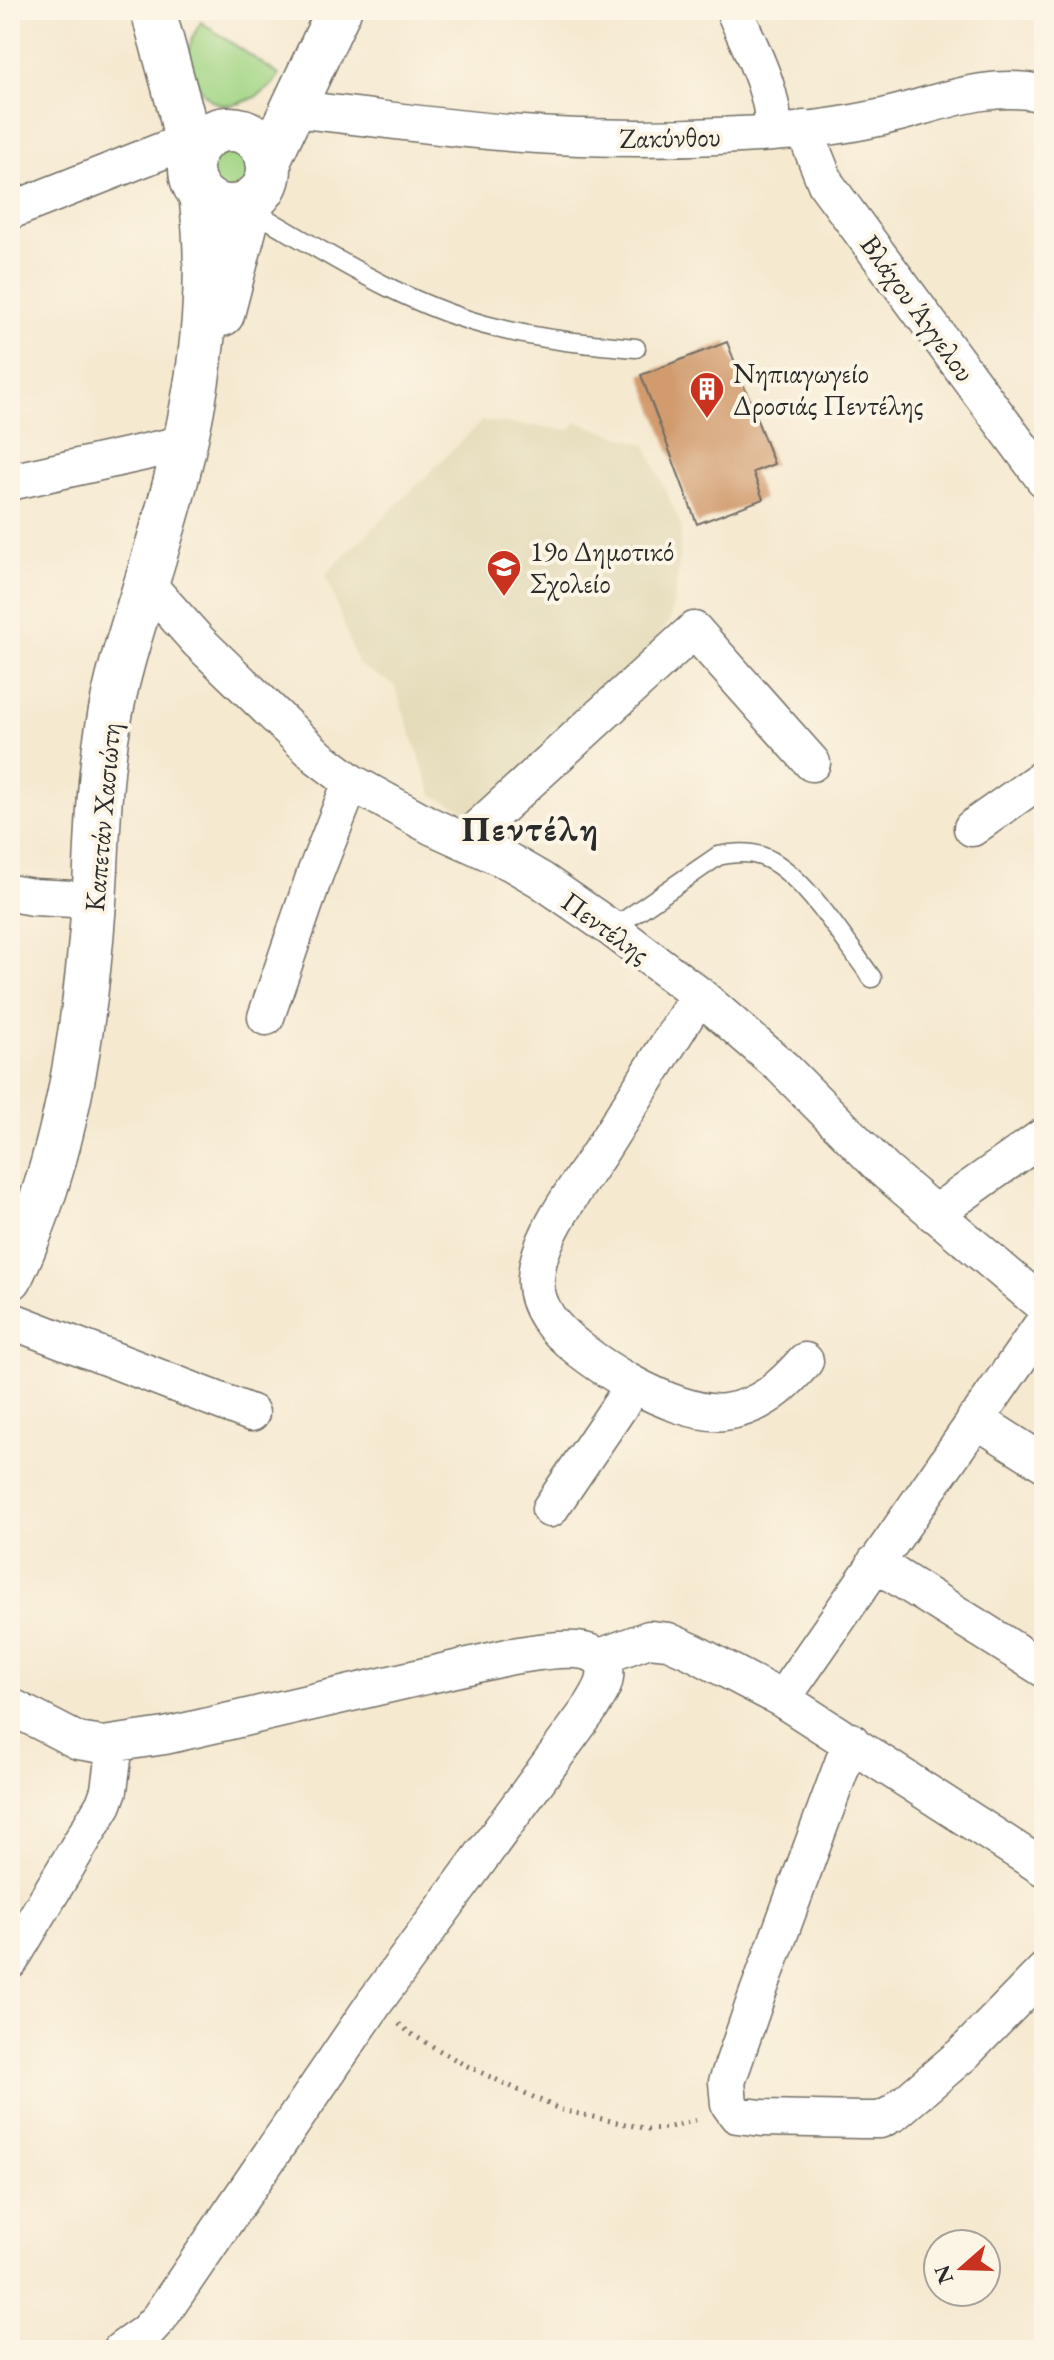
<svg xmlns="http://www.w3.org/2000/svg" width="1054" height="2360" font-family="'EB Garamond',serif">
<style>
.built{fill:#e4dbba}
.green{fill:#a2d585;stroke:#668058;stroke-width:2}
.building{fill:#d19b6e}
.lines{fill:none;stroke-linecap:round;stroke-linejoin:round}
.lane-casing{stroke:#726e65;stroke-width:21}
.street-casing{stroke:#726e65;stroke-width:39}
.secondary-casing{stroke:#726e65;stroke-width:47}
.path{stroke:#726e65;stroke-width:5;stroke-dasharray:2 6;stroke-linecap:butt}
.lane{stroke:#fff;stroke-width:18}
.street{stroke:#fff;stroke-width:36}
.secondary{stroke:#fff;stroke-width:44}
.labels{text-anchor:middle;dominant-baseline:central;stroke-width:8;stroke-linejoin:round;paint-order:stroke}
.street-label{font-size:28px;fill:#2b2b2b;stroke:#fcf5e5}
.poi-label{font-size:28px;fill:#2b2b2b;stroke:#fcf5e5;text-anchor:start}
.district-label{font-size:36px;font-weight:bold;letter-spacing:2px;fill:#2b2b2b;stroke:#fcf5e5}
</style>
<rect width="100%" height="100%" fill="#fcf5e5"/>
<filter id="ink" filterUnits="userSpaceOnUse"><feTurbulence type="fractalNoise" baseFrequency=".0125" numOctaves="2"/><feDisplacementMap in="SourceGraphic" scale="16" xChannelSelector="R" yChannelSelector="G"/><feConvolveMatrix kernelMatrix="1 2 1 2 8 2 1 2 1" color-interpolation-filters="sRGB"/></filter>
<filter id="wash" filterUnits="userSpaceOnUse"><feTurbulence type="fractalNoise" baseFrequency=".006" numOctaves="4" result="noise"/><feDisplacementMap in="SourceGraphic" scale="32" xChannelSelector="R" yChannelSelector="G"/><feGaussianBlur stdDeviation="1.8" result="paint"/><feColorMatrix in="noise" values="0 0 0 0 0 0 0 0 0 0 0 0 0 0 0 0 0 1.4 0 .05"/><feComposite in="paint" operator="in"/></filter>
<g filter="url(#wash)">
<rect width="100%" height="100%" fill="#f5e9d0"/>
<path class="built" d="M482,421L569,430L577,422L646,445L681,526L678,576L670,621L630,676L472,814L433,795L394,685L358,665L326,574Z"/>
<path class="green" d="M201,22L279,75C272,87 264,93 251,99C224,111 206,105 195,77C193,69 189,60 189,52C189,41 196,31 201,22Z
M224,140C272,139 258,209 213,188L203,160L211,146Z"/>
<g id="blocks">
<path class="building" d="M727,342L774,464L753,472L763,499L697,524L641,375Z"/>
</g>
</g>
<g filter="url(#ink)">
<use href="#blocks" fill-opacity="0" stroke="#726e65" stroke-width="2"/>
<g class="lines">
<g class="lane-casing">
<path id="lane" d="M250,209C328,254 408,307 497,328C542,340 589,344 636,348
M612,929L718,856C732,853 747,851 761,856C801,869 846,943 872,978"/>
</g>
<g class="street-casing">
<path id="street" d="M734,10C749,46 776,94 773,133
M293,109C370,117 446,129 522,134C595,139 668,139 740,135C786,133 833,128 878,118C934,106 986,80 1044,94
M804,129L826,184L1044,479
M10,211L187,141
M10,482L186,443
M146,583L198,641L318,757L351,782L431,826L510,862L541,880L612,929L699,995L782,1067L884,1170L1044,1306
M972,828L1044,777
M465,840L694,630L812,763
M10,893L33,897L94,900
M699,995C667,1047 634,1098 602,1149C579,1185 538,1235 536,1278C535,1292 540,1306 548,1318C575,1357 677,1418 725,1412C761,1407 782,1387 805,1361
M266,1017L315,874L351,782
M934,1214L1044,1136
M10,1320L251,1413
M975,1419L1044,1463
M550,1509L634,1385
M875,1563L1044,1669
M600,1657L649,1639L668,1641L693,1652L782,1699L1044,1868
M782,1699L1044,1322
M10,1706L78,1741L103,1745L165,1736L512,1656C535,1653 611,1635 605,1677C604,1688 596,1698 591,1707L375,2002L159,2318L145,2333L121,2350
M851,1741L756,1998L727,2082L729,2104L737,2115L762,2118L861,2120H880L894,2113L963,2054L1044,1971
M10,1961L104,1804L109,1790L115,1744"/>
</g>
<g class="secondary-casing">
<path id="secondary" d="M153,10L181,112L191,164
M191 168a39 39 0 1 1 78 0a39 39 0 1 1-78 0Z
M268,161L339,10
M222,314L252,199
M10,1278C66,1162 85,1029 94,902C98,843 98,784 108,727C119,661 143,598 161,534C194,423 216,310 201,194"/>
</g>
<path class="path" d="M399,2024L411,2034L463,2064L561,2110L648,2129L667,2128L700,2119"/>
<use href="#lane" class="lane"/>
<use href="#street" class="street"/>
<use href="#secondary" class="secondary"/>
</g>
</g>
<defs>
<g id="building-pin" transform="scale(1.8)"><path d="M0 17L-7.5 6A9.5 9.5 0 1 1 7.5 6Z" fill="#c8321e" stroke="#fcf5e5"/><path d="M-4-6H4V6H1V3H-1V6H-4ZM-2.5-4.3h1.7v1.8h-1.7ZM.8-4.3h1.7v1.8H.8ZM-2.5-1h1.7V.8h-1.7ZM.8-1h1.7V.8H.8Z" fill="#fff"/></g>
<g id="school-pin" transform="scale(1.8)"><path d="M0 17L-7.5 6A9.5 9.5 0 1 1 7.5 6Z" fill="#c8321e" stroke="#fcf5e5"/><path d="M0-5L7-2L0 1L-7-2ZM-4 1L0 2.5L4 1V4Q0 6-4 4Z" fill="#fff"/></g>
</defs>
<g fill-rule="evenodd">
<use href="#building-pin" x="707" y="389"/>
<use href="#school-pin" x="504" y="567"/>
</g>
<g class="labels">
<g class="street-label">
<text transform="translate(670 137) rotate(-1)">Ζακύνθου</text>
<text transform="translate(918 308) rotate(54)">Βλάχου Άγγελου</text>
<text transform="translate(102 817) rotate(-85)">Καπετάν Χασιώτη</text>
<text transform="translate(606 927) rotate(36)">Πεντέλης</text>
</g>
<g class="poi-label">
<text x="733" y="373">Νηπιαγωγείο<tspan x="733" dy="32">Δροσιάς Πεντέλης</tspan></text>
<text x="530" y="551">19ο Δημοτικό<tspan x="530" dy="32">Σχολείο</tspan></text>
</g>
<g class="district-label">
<text x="531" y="828">Πεντέλη</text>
</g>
</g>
<rect width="1054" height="2360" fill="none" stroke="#fcf5e5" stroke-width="40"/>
<g transform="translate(962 2268) rotate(250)"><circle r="38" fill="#fcf5e5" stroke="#a8a49b" stroke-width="2"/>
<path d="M0-6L14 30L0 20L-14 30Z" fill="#c8321e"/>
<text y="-12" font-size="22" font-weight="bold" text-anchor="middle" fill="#2b2b2b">N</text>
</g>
</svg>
